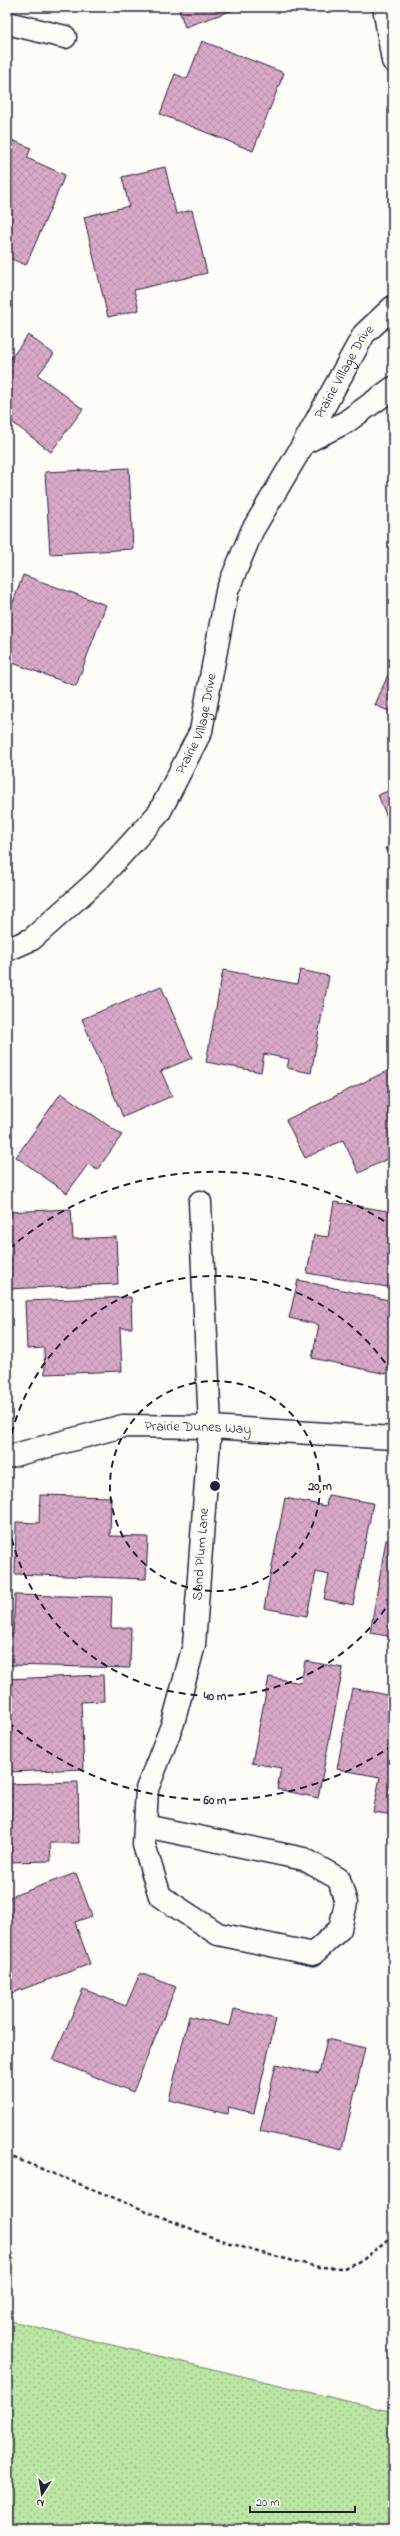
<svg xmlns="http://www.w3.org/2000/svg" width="400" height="2536" font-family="'Indie Flower',sans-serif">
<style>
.grass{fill:url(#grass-dots);stroke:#6e846e}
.building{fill:url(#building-cross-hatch);stroke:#22223b}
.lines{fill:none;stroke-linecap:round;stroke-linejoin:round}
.street-casing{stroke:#22223b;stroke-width:25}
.path{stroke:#22223b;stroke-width:2.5;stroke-dasharray:4 3;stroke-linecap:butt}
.street{stroke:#fdfcf7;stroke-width:22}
.ring{fill:none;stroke:#22223b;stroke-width:2;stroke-dasharray:7 5}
.labels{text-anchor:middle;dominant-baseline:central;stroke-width:4;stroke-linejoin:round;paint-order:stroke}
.street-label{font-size:14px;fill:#22223b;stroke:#fdfcf7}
.centre{fill:#22223b;stroke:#fdfcf7;stroke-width:2}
.ring-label{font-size:12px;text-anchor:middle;font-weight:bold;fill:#22223b;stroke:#fdfcf7;stroke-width:4;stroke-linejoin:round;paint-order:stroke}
</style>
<defs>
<pattern id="grass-dots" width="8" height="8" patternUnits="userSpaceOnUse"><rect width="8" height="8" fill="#bae5a2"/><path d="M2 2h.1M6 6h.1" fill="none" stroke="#a0c48c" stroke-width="1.8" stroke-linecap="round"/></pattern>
<pattern id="building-cross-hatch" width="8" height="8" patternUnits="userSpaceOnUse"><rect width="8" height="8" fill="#daa9c8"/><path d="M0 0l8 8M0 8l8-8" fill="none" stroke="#bb91ad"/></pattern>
</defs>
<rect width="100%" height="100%" fill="#fdfcf7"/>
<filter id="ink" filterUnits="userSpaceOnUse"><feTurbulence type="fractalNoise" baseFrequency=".025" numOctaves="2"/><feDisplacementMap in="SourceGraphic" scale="8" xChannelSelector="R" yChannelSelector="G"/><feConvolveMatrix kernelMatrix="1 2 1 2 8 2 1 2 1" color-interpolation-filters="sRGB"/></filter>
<g filter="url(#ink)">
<path class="grass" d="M7,2320L393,2412V2529H7Z"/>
<path class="building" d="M178,7H242L185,27Z
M202,41L284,73L253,151L160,114L175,74L187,79Z
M7,138L31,148L27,158L65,175L26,265L7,257Z
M165,167L176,214L192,210L207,273L134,290L139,310L108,317L84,217L129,206L122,177Z
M28,335L54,354L38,375L83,409L51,452L12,422L7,428V364Z
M129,468L133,549L50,554L45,472Z
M23,575L106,605L76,686L7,661V619Z
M393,663V713L375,705Z
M393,789V832L378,795Z
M393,845V868L385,848Z
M223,970L297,984L300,970L329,976L311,1073L287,1068L289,1059L264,1054L261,1072L206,1062Z
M161,986L192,1058L161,1071L172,1096L123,1117L82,1019Z
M389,1070L393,1078V1156L359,1173L343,1140L305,1158L286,1120Z
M61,1093L122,1135L97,1170L88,1164L67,1193L16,1157Z
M334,1202L393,1212V1288L307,1273L314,1235L328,1237Z
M71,1209L73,1239L116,1237L118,1284L7,1289V1212Z
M298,1280L393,1301V1343L386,1374L312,1358L319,1325L289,1318Z
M131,1297L132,1328H120L122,1371L45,1374L44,1348L27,1349L25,1301Z
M40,1495L111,1497L110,1536L148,1537L146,1579L15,1574L16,1522L39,1523Z
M328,1495L373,1503L353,1605L324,1599L329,1575L316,1572L307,1616L264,1608L285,1498L326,1506Z
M386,1540L393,1541V1637L370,1633Z
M15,1595L112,1597L111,1628H131L130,1668L7,1665V1634H13Z
M305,1661L343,1668L318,1798L277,1789L281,1768L252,1763L269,1677L301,1683Z
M103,1675L104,1701L81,1702L84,1769L7,1772V1679Z
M352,1688L393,1696V1815L373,1812L380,1777L337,1769Z
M78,1782L79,1843H50L51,1861L7,1862V1784Z
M76,1873L92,1916L75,1922L90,1964L7,1995V1898Z
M140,1973L176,1987L133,2092L53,2060L83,1989L126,2006Z
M234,2009L276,2019L254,2113L228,2107L227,2114L169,2100L189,2016L230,2026Z
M327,2039L365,2048L342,2149L260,2131L276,2064L319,2074Z"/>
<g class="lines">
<g class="street-casing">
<g id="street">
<path d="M384,7L393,61"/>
<path d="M7,23L65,37"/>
<path d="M304,443L346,422L393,388"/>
<path id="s1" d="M7,950L32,939L99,879L159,813L201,731L227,591L252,531L304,443L364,334L393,307"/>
<path id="s2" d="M7,1457L123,1426L210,1427L393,1438"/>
<path id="s3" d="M145,1826L304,1859L339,1879L346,1903L340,1929L313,1954L218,1934L160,1896L144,1845L147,1789L173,1723L194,1645L210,1427L200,1202"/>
</g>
</g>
<path class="path" d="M7,2155L209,2236L254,2251L318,2267L344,2268L364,2259L393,2235"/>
<use href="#street" class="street"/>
</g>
</g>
<g class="ring">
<circle cx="215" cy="1486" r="105"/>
<path d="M392 1599A210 210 0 0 1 7 1515M7 1457A210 210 0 0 1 392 1373"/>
<path d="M393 1745A314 314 0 0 1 9 1723M9 1249A314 314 0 0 1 393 1227"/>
</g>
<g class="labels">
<g class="street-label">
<text stroke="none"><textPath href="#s1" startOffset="690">Prairie Village Drive</textPath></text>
<text stroke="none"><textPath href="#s1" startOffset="304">Prairie Village Drive</textPath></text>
<text stroke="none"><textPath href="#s2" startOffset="195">Prairie Dunes Way</textPath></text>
<text stroke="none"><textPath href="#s3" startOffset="810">Sand Plum Lane</textPath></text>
</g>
</g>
<circle cx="215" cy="1486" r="6" class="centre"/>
<g class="ring-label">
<text x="320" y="1490">20 m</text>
<text x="215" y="1700">40 m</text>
<text x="215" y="1804">60 m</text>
</g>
<rect width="400" height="2536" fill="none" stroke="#fdfcf7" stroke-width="24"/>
<rect x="12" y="12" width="376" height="2512" fill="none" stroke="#22223b" stroke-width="1.5" filter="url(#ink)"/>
<g transform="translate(42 2494) rotate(192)" stroke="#fdfcf7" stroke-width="3" paint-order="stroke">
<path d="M0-3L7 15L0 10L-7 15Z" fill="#22223b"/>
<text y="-6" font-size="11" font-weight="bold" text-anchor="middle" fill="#22223b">N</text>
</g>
<path d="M250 2506v6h105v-6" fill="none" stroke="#22223b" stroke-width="2"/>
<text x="256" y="2506" font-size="12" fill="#22223b" stroke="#fdfcf7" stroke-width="3" paint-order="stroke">20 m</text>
</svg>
